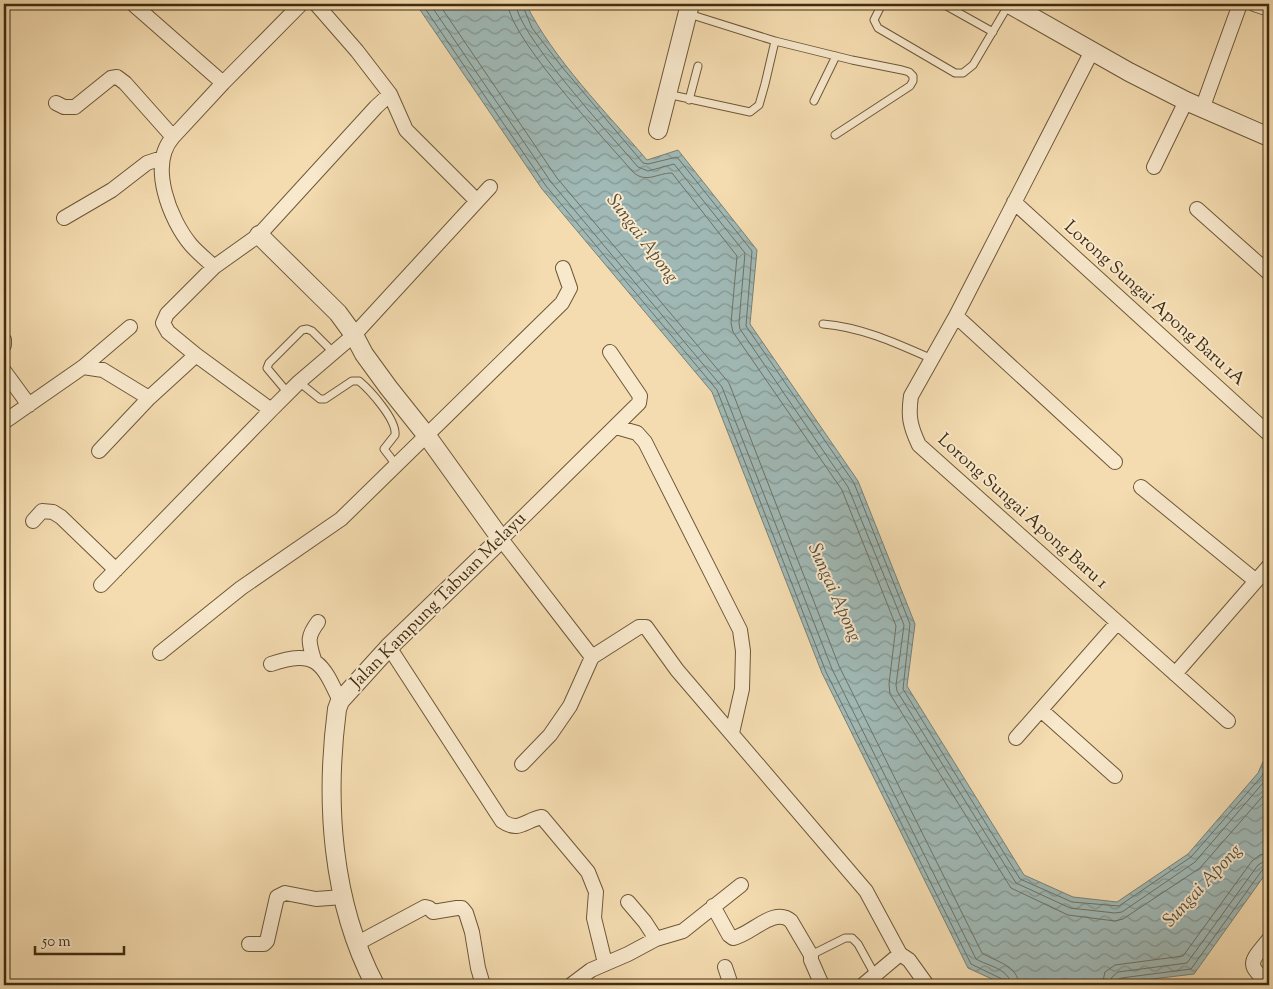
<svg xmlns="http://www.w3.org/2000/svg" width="1273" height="989" font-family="'Sorts Mill Goudy',serif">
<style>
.water{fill:url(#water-waves);stroke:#7a8174}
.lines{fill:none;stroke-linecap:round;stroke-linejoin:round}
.shore{stroke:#707263;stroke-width:1}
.service-casing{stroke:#6d5838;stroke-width:9}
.minor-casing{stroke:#6d5838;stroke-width:16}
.tertiary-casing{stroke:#6d5838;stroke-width:20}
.service{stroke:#f8e8cc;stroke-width:7}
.minor{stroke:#f8e8cc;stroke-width:14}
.tertiary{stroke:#f8e8cc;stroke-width:18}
.labels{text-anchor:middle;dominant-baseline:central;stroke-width:4;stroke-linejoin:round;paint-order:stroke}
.street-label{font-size:18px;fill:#402c10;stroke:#f8e8cc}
.water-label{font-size:19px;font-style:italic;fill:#584f3a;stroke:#f8e8cc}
</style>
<defs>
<pattern id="water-waves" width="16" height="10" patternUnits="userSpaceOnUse" patternTransform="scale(1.25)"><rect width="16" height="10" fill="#a0b9b6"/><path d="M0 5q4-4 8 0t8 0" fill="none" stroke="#849793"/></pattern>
</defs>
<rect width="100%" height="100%" fill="#f4dcb0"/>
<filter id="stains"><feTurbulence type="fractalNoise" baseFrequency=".004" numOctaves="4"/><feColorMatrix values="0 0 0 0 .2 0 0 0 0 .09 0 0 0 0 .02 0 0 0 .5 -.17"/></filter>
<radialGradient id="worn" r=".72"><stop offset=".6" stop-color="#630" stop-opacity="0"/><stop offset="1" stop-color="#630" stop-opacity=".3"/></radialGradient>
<path class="water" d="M416,4H526C553,59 606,112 647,160L678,150L757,250L750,324L858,481L915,624L907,686L1024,875L1073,897L1117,902L1188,854L1258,773L1269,748V869L1194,974L1102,985H1005L968,968L822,673L712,392L542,189Z"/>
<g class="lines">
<path class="shore" d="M422,4L546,186L717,390L826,672L971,964L1002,979L1005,985
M430,4L551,182L722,387L832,669L976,959C988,966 1010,969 1011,985
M439,4L557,178L729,383L839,666L982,953C996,962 1018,965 1019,985
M508,4C509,37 607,142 633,172C646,184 657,173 672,173L737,256L731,323L733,332L842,490L896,626L889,684L890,694L1011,888L1068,915L1115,921L1123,919L1200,868L1269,789
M516,4C517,34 614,139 638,167L648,171L674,164L745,253L739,323L740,329L848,487L904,625L896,685L897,691L1016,883L1070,908L1115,913L1122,912L1195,862L1269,776
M522,4L532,28L562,67L643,163L648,164L677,157L752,251L746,326L854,483L910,624L903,689L1020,879L1072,902L1119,906L1191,857L1262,776L1269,760
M1102,985L1105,972L1115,965L1183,956L1252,861L1260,855L1269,853
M1109,985L1112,977L1118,972L1187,963L1258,865L1263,862L1269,861
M1116,985L1117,980L1121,978L1191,969L1263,869L1269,867"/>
<g class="service-casing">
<path id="service" d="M882,4L874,20L878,28L955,73H963L973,65L1009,4
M943,4L993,32
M689,14L775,41L852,60L902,70L909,72L913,76V81L910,86L835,135
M667,94L750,112L759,105L765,84L775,41
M689,100L698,66
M814,101L836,56
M823,324C861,327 896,343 932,359
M299,382L320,399H325L352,381H359C370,390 397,420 395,435L384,449L397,466
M288,393L267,368L269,363L302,330L307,329L312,331L333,352
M811,955L845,938H852L858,944L875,975"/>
</g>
<g class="minor-casing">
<path id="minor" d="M133,4L223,83
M316,4L357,51L390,94
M1254,4L1269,9
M1092,51L956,316L911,396C908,416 910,426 919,445L1228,721
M56,103L64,107H75L111,78L117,77L125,83L173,137
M1202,109L1240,4
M1154,167L1186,101
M1014,202L1269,434
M1197,209L1269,273
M64,218L112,190L147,163L162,158
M214,267C207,260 198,253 191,245C170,220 148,165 173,137L223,83L301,4
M956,316L1115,462
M4,340V345
M83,367L103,370L149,398
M4,371L29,405
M271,410L196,355L168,332L163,323L167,314L214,267L259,235L376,107L390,94L406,130L477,201
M4,422L83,367L130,327
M616,427L637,433L645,442L740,630L743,651L742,689L732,733
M99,451L149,398L196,355
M1141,487L1256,581
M33,521L42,511L53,512L61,517L116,570
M101,585L271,410L299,382L354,335L490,187
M389,647L502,821C519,833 525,820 542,817L588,872L596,892L594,918L605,963
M160,653L241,588L341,519L562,303L570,288L563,268
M592,657L501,539L639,403L640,396L610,352
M314,660C309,642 306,638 318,622
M271,664C316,649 322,662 340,701
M1175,674L1269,566
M1041,710L1115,776
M1016,738L1117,623
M522,764L550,735L570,706L592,657L639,627H646L677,670L866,891L900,954L909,960L927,985
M628,902L645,922L656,939
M713,906L729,935L733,938C751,935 774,906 791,921L811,955V960L822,985
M1269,939C1253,960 1243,964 1269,982
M249,944H264L267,941L277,897L285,893L316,899L343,897
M356,944L425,907L429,908L433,912L457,908H462L466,913L472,932L478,968L483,985
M725,967L731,985
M571,985L591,970L628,954L656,939L683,931L741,885
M863,985L900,954"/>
</g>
<g class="tertiary-casing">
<path id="tertiary" d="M1009,4L1129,72L1186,101L1269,137
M658,130L690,4
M259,235L338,313L354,335L364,354L388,387L427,436L501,539L389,647L340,701L337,709C325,801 331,901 375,985"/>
</g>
<use href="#service" class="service"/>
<use href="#minor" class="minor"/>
<use href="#tertiary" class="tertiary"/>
</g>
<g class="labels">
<g class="street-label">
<text transform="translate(1154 304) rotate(42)">Lorong Sungai Apong Baru 1A</text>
<text transform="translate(1022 512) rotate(42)">Lorong Sungai Apong Baru 1</text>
<text transform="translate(439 601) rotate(-45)">Jalan Kampung Tabuan Melayu</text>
</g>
<g class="water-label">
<text transform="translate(642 239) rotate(53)">Sungai Apong</text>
<text transform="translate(834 593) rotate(66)">Sungai Apong</text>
<text transform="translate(1203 886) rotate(-47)">Sungai Apong</text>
</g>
</g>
<rect width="1273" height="989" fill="none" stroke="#f4dcb0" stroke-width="20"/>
<rect x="5" y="5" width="1263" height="979" fill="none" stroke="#402c10" stroke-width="2.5"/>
<rect x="10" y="10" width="1253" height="969" fill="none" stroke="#402c10"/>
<path d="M35 946v8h89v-8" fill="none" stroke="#402c10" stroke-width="2.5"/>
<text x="42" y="946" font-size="15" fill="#402c10" stroke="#f8e8cc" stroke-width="4" paint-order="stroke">50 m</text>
<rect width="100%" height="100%" filter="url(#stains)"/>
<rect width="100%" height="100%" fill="url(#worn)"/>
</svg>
